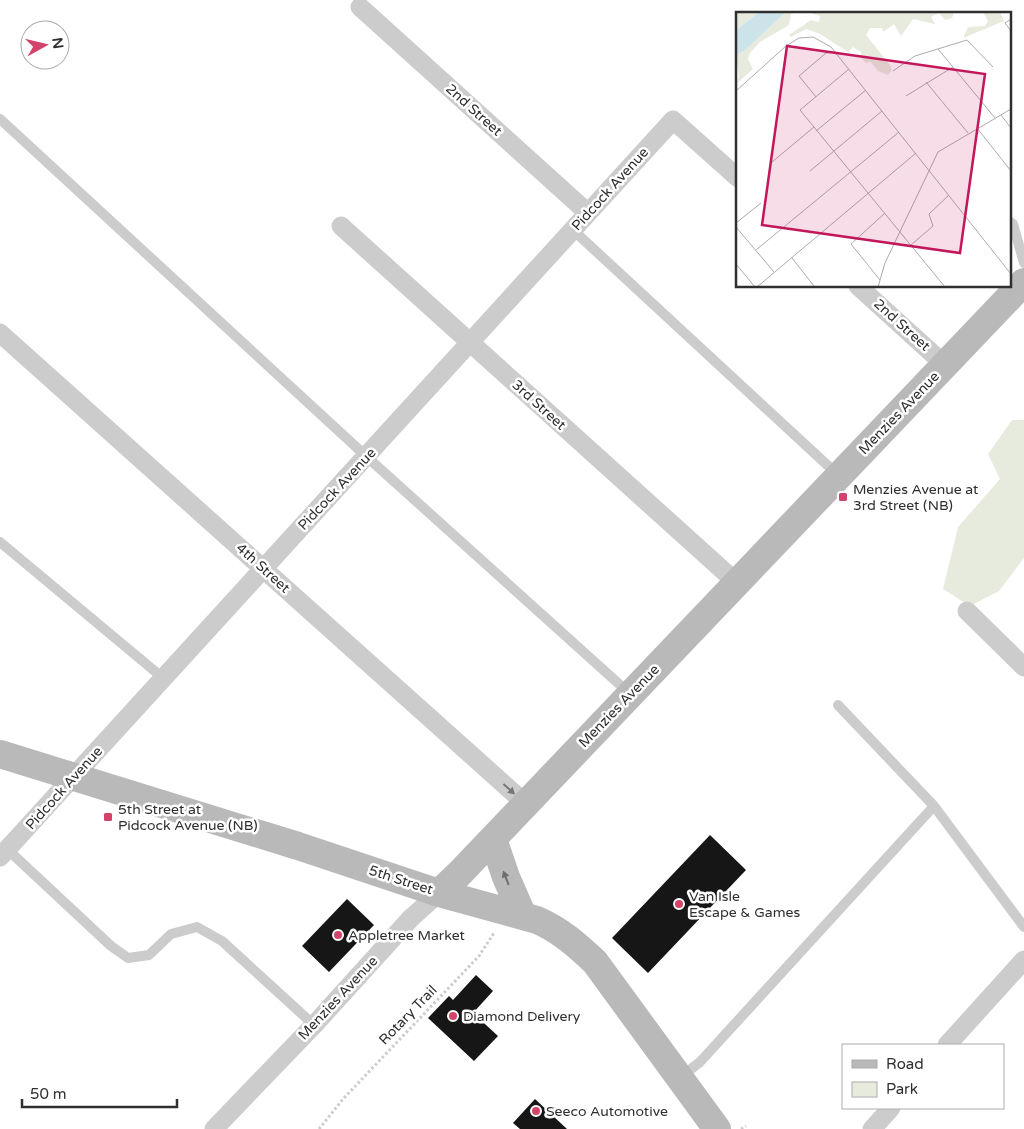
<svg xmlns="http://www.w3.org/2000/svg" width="1024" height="1129" font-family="'Varela Round',sans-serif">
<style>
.green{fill:#e7ebde}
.building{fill:#161616}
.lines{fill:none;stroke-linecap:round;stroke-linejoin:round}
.path{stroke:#ccc;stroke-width:3;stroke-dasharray:2.5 2.5;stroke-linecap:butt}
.lane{stroke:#ccc;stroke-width:10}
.street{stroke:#ccc;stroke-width:19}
.secondary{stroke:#b9b9b9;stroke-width:28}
.oneway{fill:#767676}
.oneway2{fill:#6d6d6d}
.poi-dot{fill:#d4436b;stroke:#fff;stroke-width:2}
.labels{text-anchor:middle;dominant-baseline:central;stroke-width:5;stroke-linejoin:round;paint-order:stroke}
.street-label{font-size:14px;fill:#2f2f2f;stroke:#fff}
.poi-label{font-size:14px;fill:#2f2f2f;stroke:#fff;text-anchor:start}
.inset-road{fill:none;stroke:#acacac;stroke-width:1}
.view{fill:#c2185b;fill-opacity:0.15;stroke:#c2185b;stroke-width:2.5}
.inset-edge{fill:none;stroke:#2f2f2f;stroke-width:2.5}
</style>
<rect width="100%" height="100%" fill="#fff"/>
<path class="green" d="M1012,420H1024V558L999,591L970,606L943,589L958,527L1000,479L988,454Z"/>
<path class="building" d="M710,835L746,870L648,973L612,938Z
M347,899L374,925L329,972L302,946Z
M476,975L493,991L473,1013L498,1036L474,1061L428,1018L449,996L453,1000Z
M535,1099L567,1129H520L513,1123Z"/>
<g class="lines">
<path class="path" d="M319,1129L343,1099L479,956L494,933
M741,1129L746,1126"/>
<path class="lane" d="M0,119L367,457L629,693
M1010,222L1013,224L1024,263
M573,230L838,475
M0,542L163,678
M838,705L934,806L1024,927
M7,849L111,946L128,958L149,955L171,934L197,927L222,941L314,1025
M681,1077L700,1062L934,806"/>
<path class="street" d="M360,7L588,213
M341,226L737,583
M858,286L945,365
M0,333L526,804
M967,611L1024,667
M0,857L673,120L738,178
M947,1045L1024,960
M214,1129L314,1025L411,918L439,893
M872,1129L891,1108"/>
<path class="secondary" d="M0,754L298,846L439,893L537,920C560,930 577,945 595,962L717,1129
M493,839L506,877L523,916
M439,893L460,873L1024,282"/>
</g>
<defs><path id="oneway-solid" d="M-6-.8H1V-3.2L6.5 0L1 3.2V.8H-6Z" transform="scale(1.25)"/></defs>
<use class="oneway" href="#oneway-solid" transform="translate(509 789) rotate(42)"/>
<use class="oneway2" href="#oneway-solid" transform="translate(506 878) rotate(-111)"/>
<g class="poi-dot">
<rect x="838" y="492" width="10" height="10" rx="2.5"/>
<rect x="103" y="812" width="10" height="10" rx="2.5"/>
<circle cx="679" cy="904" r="5"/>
<circle cx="338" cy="935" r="5"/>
<circle cx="453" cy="1016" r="5"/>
<circle cx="536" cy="1111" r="5"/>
</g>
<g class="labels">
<g class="street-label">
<text transform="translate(474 110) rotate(42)">2nd Street</text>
<text transform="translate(610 189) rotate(-48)">Pidcock Avenue</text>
<text transform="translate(902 325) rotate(42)">2nd Street</text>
<text transform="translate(539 405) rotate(42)">3rd Street</text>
<text transform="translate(899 413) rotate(-46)">Menzies Avenue</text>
<text transform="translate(337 489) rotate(-47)">Pidcock Avenue</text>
<text transform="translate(263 568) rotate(42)">4th Street</text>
<text transform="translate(619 706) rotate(-46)">Menzies Avenue</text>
<text transform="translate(64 788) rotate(-48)">Pidcock Avenue</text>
<text transform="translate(401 880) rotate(18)">5th Street</text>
<text transform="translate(338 998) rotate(-47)">Menzies Avenue</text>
<text transform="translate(408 1015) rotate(-46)">Rotary Trail</text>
</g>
<g class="poi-label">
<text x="853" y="489">Menzies Avenue at<tspan x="853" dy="16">3rd Street (NB)</tspan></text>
<text x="118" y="809">5th Street at<tspan x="118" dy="16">Pidcock Avenue (NB)</tspan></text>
<text x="689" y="896">Van Isle<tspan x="689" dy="16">Escape &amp; Games</tspan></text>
<text x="348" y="935">Appletree Market</text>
<text x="463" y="1016">Diamond Delivery</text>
<text x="546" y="1111">Seeco Automotive</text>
</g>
</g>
<g transform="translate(736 12)">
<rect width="275" height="275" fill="#fff"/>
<path d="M0,0H23L0,18ZM50,0H62L55,2L53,13L24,30L14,41L12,47L17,57L0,72L3,65L0,43L8,39ZM72,0H218L216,6L209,8L203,1L195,5L199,12L177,7L165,24L158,12L147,20L146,16H134L130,23L154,53L156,58L152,63L142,59L135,50L130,51L125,46V40L117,35L112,40L84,22L70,17L55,25L53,23L75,8L83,10L84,4ZM247,0H264L268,9L227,26L232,15L249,14L252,9Z" fill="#e7ebde"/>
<path d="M23,0H50L8,39L0,43V18Z" fill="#cce3e9"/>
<path class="inset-road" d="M275,7L269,11L275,19M202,37L259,106M113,57L64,98L209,275M157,59L179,44L231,28L257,55M190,70L232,121M0,79L50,34L63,26L77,25L95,35L275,262M170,84L217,55M80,85L63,64L90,41L100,40M265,103L275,116M241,116L275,159M80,119L130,78M36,150L78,115M74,159L146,99M0,211L25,191M0,215L38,260M175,233L197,214L193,202L213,183M20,238L163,120M56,246L78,274M0,252L19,275M144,268L115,232L149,201M21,275L180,141M142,275L149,251L202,140L275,97"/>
<path class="view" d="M51,34L249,62L224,241L26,213Z"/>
<rect width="275" height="275" class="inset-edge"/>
</g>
<rect x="842" y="1044" width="162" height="65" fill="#ffffff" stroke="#acacac"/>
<rect x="852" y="1060" width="25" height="8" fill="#b9b9b9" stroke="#acacac"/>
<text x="886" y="1069" font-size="15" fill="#2f2f2f">Road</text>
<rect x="852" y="1082" width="25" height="15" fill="#e7ebde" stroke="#acacac"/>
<text x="886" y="1094" font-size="15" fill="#2f2f2f">Park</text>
<g transform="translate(45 45) rotate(82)"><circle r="24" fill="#ffffff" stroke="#acacac"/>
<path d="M0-4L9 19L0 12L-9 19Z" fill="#d4436b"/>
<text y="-8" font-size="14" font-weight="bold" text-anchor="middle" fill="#2f2f2f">N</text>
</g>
<path d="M22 1099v8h155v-8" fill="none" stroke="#2f2f2f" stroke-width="2.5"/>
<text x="30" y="1099" font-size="15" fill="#2f2f2f" stroke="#ffffff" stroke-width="4" paint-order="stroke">50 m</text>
</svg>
